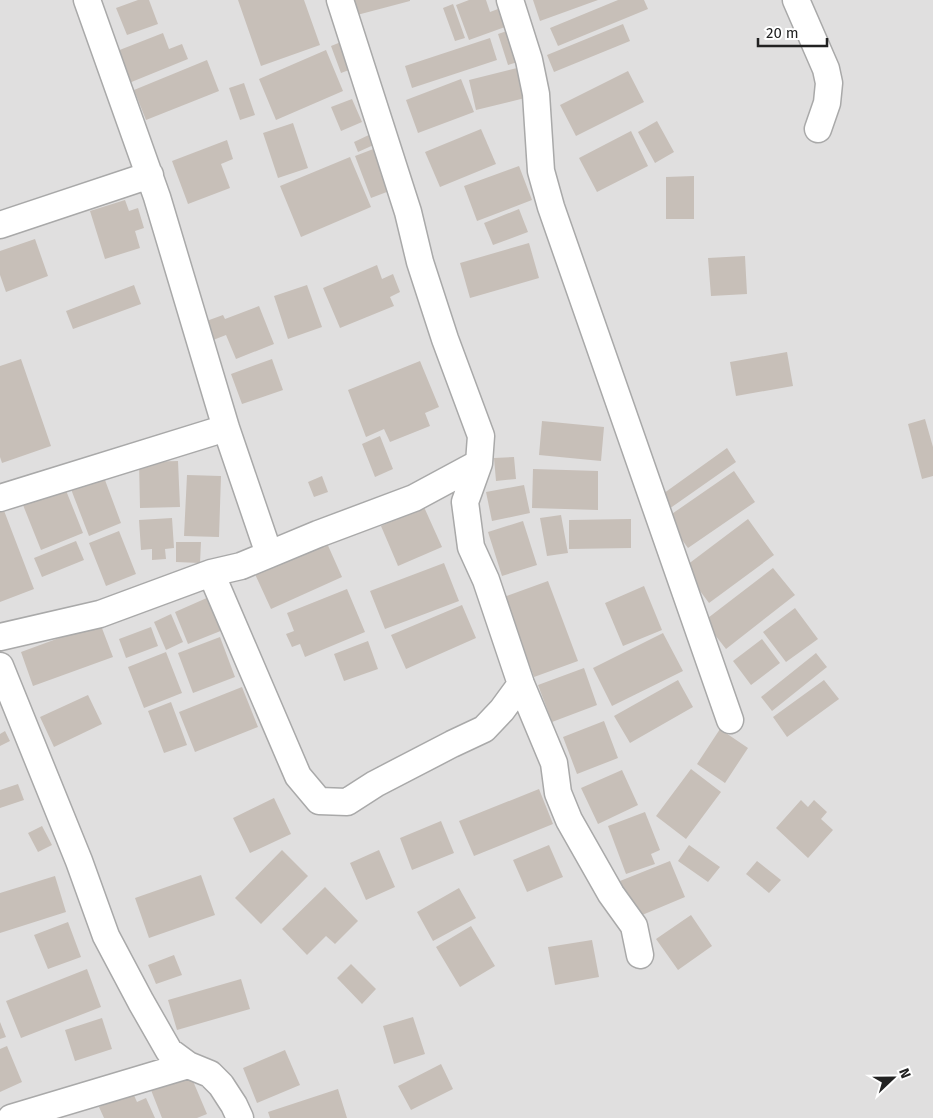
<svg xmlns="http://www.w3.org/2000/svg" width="933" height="1118" font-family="'Fira Sans',sans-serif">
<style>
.residential{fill:#e0dfdf}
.building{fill:#c7bfb8}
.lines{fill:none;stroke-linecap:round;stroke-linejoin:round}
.minor-casing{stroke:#a9a9a9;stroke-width:29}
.minor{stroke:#fff;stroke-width:26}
</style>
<rect width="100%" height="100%" fill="#f2efe9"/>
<path class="residential" d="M0,0H933V1118H0Z"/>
<path class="building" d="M138,0H149L158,24L127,35L116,8Z
M238,0H304L320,45L261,66Z
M352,0H410V1L357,15Z
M469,0H486L490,12L498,9L505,27L469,40L456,5Z
M533,0H598L540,21Z
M618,0H644L648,9L558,46L550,28Z
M453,4L465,38L455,41L443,8Z
M623,24L630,41L554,72L547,55Z
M513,29L524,60L508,65L498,34Z
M163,33L169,49L182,44L188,59L129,83L117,51Z
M490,38L497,60L412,88L405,66Z
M346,40L357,67L341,73L331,46Z
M326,50L343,91L276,120L259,79Z
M207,60L219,91L146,120L134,90Z
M521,67L529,97L476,110L469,80Z
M628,71L644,102L576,136L560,105Z
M461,79L474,112L418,133L406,100Z
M244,83L255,115L240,120L229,88Z
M352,99L362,122L341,131L331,107Z
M657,121L674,152L655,163L638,132Z
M293,123L308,168L278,178L263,133Z
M481,129L496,164L440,187L425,152Z
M631,131L648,166L597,192L579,158Z
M373,133L378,143L358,152L354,142Z
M227,140L233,159L221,164L230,188L188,204L172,161Z
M376,148L392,190L371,198L355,156Z
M350,157L371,207L301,237L280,186Z
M519,166L532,200L477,221L464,186Z
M694,176V219H666V177Z
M125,200L129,211L138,208L144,228L135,231L140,248L105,259L90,211Z
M519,209L528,232L493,245L484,223Z
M35,239L48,276L6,292L0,275V251Z
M529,243L539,278L470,298L460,263Z
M745,256L747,294L711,296L708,258Z
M377,265L382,279L393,274L400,292L390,297L394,306L340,328L323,288Z
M134,285L141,304L73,329L66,311Z
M307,285L322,327L288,339L274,296Z
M259,306L274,344L236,359L226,335L208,342L201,323L223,315L225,319Z
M787,352L793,386L736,396L730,362Z
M21,359L51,446L2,463L0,457V366Z
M272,359L283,390L242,404L231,374Z
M420,361L439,407L425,413L430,426L390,442L384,429L366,437L348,390Z
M925,419L933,447V476L922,479L908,424Z
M542,421L604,427L601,461L539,455Z
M380,436L393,469L375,477L362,444Z
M727,448L736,462L669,509L660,496Z
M514,457L516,479L496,481L494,458Z
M178,461L180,507L140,508L139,462Z
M533,469L598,471V510L532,508Z
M734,471L755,502L688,548L666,518Z
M102,472L121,523L89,536L69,484Z
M187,475L221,476L219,537L184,536Z
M322,476L328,492L314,497L308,482Z
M63,483L83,533L41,550L21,500Z
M524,485L530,513L492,521L486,492Z
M424,507L442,547L398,566L381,526Z
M3,508L34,589L0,602V509Z
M561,515L568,553L547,556L540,518Z
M172,518L174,548L165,549L166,559L152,560V549L141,550L139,520Z
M631,519V548L569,549V520Z
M748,519L774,555L709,603L683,568Z
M523,521L537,565L502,576L488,532Z
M119,531L136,574L106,586L89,543Z
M76,541L84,560L42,577L34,558Z
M326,541L342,577L271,609L254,572Z
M176,542H201L200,563L176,562Z
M444,563L459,601L385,629L370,591Z
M773,568L795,595L726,649L704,621Z
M548,581L578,661L534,677L504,597Z
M644,586L662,630L623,646L605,603Z
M347,589L365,632L305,657L300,644L292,647L286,634L294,631L287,613Z
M209,597L223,630L188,644L175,612Z
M462,605L476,638L406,669L391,635Z
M795,608L818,639L786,662L763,632Z
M171,614L183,642L166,650L154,622Z
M100,623L113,657L33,686L21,652Z
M151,627L158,646L126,658L119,639Z
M663,633L683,671L612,706L593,668Z
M220,637L235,677L193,693L178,653Z
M762,639L780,663L751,685L733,661Z
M368,641L378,669L344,681L334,654Z
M166,652L182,693L144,708L128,667Z
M816,653L827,667L772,711L761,697Z
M584,668L597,705L552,722L538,685Z
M678,680L693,707L630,743L614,716Z
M824,680L839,699L787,737L773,717Z
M242,687L258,727L195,752L179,712Z
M88,695L102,724L54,747L40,717Z
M171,702L187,745L164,753L148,711Z
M604,721L618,758L577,774L563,737Z
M720,729L748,748L725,783L697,764Z
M5,731L10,741L0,746V734Z
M691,769L721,792L686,839L656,816Z
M622,770L638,805L598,824L581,788Z
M18,784L24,800L0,808V790Z
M539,789L553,824L474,856L459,821Z
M274,798L291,834L250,853L233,818Z
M801,800L808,807L814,800L827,812L821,819L833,830L808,858L776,828Z
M645,812L660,850L651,854L655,864L626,874L608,826Z
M441,821L454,853L412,870L400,838Z
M42,826L52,845L38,852L28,833Z
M549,845L563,877L527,892L513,860Z
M689,845L720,867L708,882L678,861Z
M282,850L308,876L261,924L235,898Z
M379,850L395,887L366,900L350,863Z
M670,861L685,897L635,918L620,881Z
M757,861L781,880L769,893L746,874Z
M201,875L215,915L149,938L135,898Z
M55,876L66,912L0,933V893Z
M325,887L358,921L335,944L326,936L307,955L282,929Z
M459,888L476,918L433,941L417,912Z
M691,915L712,946L678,970L656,939Z
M68,922L81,957L48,969L34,935Z
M471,926L495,966L460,987L436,947Z
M592,940L599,977L555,985L548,947Z
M174,955L182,975L156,984L148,965Z
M351,964L376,989L362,1004L337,978Z
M87,969L101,1007L21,1038L6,1001Z
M241,979L250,1009L177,1030L168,1000Z
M413,1017L425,1054L394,1064L383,1026Z
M102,1018L112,1049L75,1061L65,1030Z
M0,1022L6,1037L0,1039Z
M7,1046L22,1082L0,1092V1049Z
M285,1050L300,1085L257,1103L243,1068Z
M441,1064L453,1089L411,1110L398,1086Z
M190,1074L207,1114L197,1118H162L151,1090Z
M338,1089L347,1118H270L268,1112Z
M133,1093L137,1102L146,1098L155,1118H104L99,1107L103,1105L101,1099L112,1094L115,1101Z"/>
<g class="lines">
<g class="minor-casing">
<path id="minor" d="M87,0L157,197L226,428L269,554
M340,0L408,212L420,262L445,339L481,436L479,463L465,502L471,547L486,580L521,684L554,763L558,793L569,820L611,894L634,926L640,955
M510,0L529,60L536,94L541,171L551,207L730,720
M796,0L826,69L829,83L827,103L818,129
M0,225L150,175
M0,498L226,428
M211,573L298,776L319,801L347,802L375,784L452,744L484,729L502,710L521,684
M0,637L100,614L211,573L241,566L318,534L414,498L479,463
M0,666L79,861L106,936L141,1002L169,1051L188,1065L210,1074L221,1085L234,1105L240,1118
M11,1118L188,1065"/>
</g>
<use href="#minor" class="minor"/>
</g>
<g transform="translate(893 1078) rotate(68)" stroke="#ffffff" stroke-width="4" paint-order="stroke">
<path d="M0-4L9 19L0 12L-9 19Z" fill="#222222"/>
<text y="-8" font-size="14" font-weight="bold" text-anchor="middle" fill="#222222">N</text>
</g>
<path d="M758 38v8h69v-8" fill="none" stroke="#222222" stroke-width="2.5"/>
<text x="766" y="38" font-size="15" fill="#222222" stroke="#ffffff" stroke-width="4" paint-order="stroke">20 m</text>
</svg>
